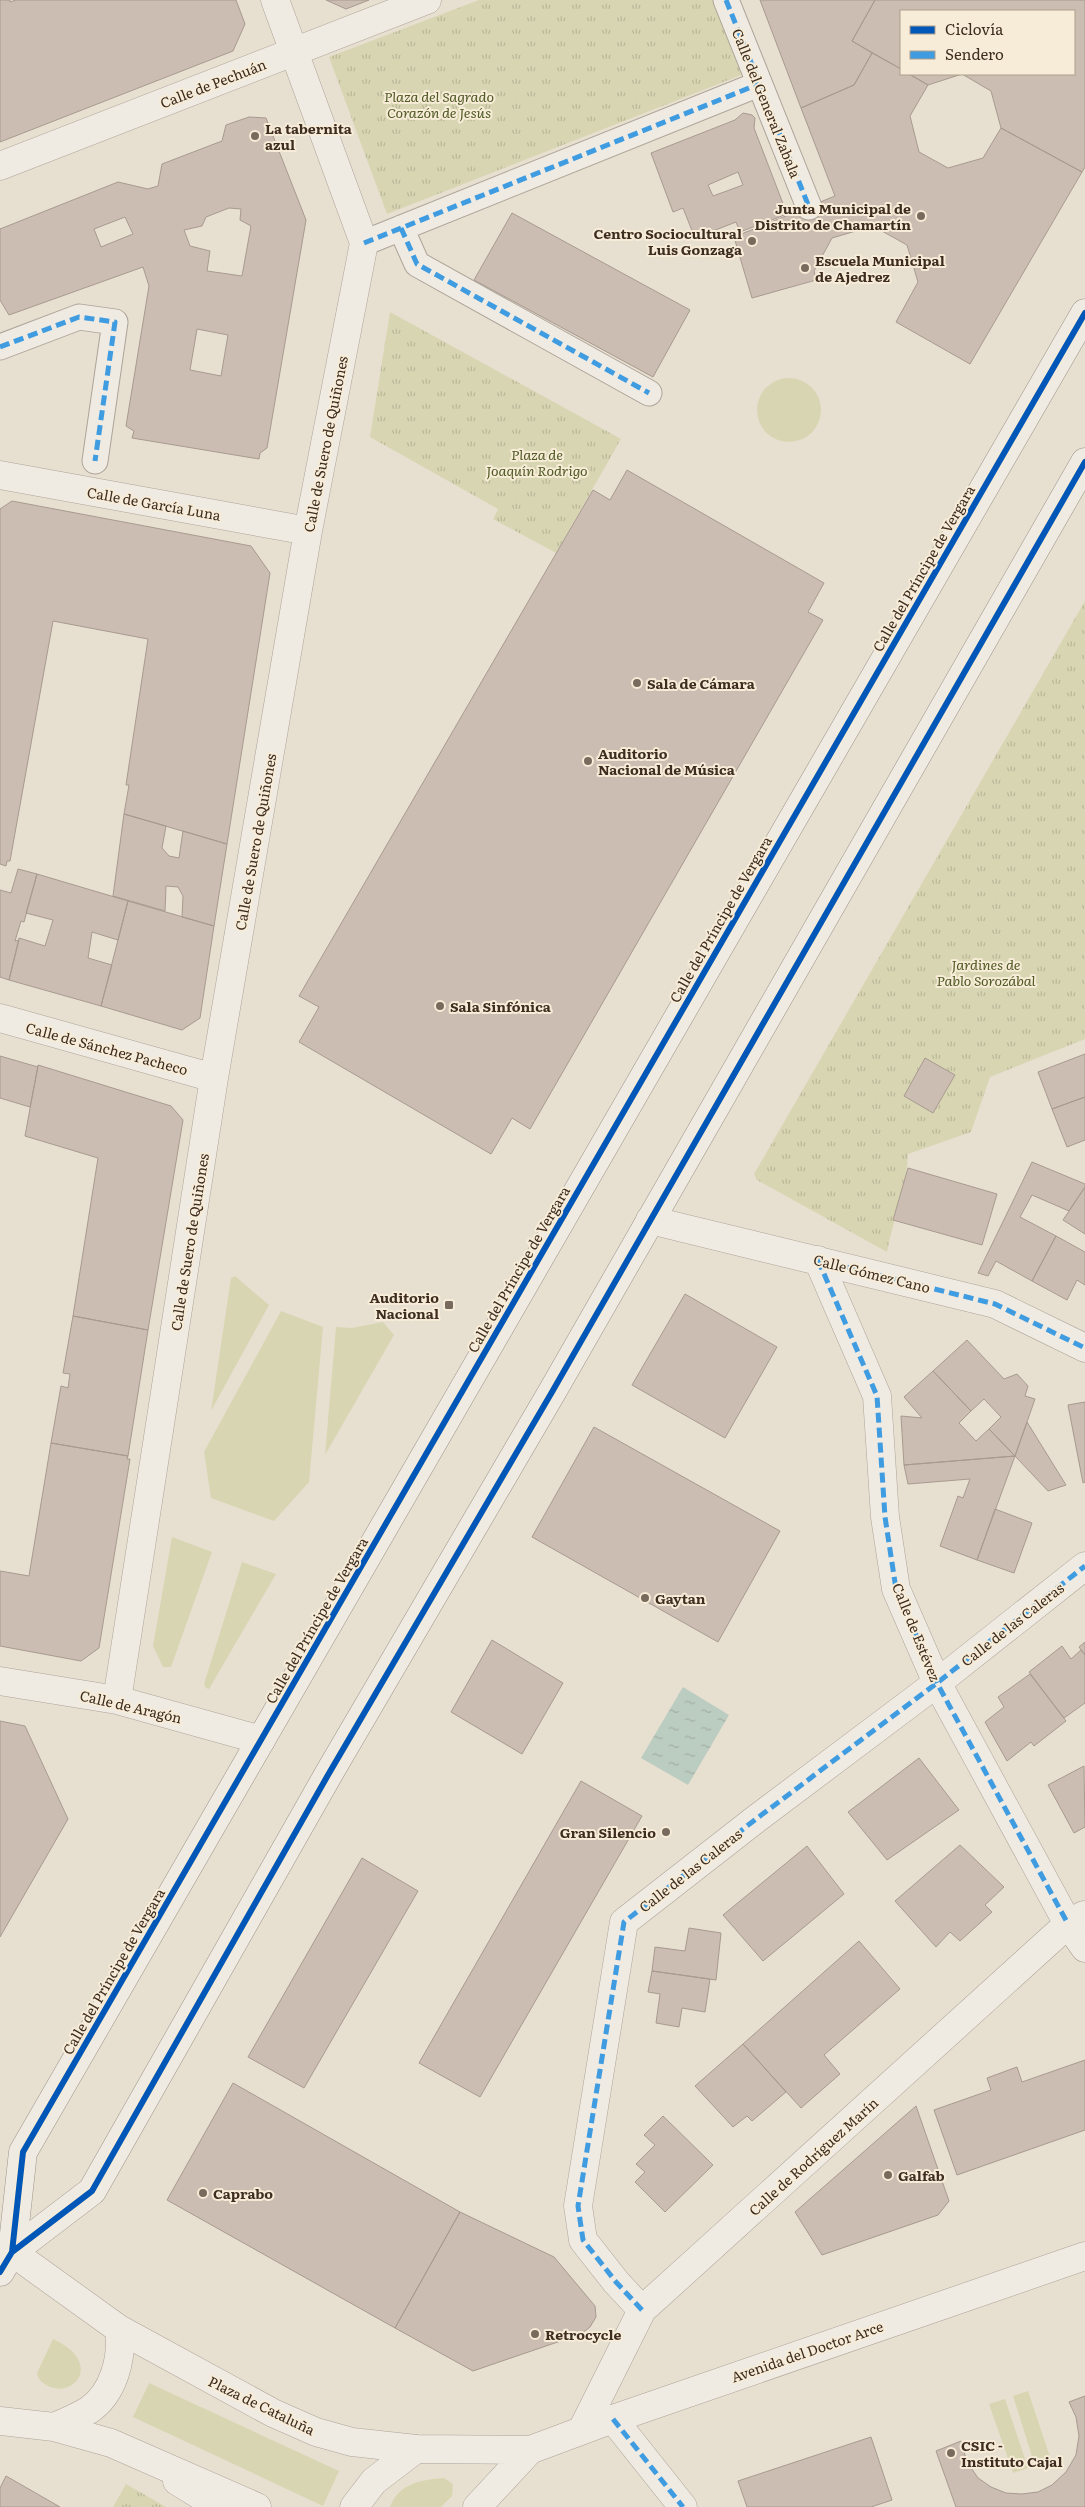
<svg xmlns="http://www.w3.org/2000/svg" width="1085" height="2507" font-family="Literata,serif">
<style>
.green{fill:#d8d6b2}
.park{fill:url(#park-tufts)}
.water{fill:url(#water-ripples)}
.building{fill:#cbbdb1;stroke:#a89a8f;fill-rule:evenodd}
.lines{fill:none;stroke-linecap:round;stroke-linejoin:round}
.pedestrian-casing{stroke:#ada498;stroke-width:27}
.minor-casing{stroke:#ada498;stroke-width:29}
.tertiary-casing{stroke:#ada498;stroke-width:29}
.secondary-casing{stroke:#9c9488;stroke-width:29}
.pedestrian{stroke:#efeae2;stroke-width:25}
.minor{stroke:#efeae2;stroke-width:28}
.tertiary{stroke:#efeae2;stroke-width:28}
.secondary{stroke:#efeae2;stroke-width:28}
.quiet{stroke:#3f9ce0;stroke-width:5;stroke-dasharray:10 5;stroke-linecap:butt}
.cycleway-casing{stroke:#f7ecd7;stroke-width:9}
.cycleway{stroke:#0057b8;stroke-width:6}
.poi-dot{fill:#786b5d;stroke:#f7ecd7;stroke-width:2}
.labels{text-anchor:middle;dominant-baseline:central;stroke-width:4;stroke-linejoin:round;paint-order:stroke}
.street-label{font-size:14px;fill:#3d2c1f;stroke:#f7ecd7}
.park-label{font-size:14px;font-style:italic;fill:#505a25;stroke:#f7ecd7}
.poi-label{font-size:14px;font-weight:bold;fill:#3d2c1f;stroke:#f7ecd7;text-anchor:start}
</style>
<defs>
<pattern id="park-tufts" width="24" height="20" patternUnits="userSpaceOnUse" patternTransform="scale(1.25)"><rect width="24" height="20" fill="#d8d6b2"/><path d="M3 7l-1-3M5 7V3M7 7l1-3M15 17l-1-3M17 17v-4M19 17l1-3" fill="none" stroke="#bab899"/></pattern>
<pattern id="water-ripples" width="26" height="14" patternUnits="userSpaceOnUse" patternTransform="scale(1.25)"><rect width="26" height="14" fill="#bbccc1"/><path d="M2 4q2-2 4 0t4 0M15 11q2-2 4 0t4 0" fill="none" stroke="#a2afa5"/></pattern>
</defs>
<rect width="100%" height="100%" fill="#e7dfd0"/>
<path class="green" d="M757 410a32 32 0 1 1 64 0a32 32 0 1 1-64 0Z
M235,1276L269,1305L211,1411L231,1278Z
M281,1311L323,1327L309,1482L274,1521L211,1498L204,1452Z
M383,1322L394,1335L325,1455L336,1327L352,1328Z
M172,1537L212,1552L171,1667H163L153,1646Z
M242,1562L276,1574L209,1689L206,1688L204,1684Z
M53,2339C110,2365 66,2408 39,2379L37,2373Z
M149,2383L339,2471L323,2506L133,2417Z
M1028,2391L1051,2460L1035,2466L1013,2396Z
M1005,2399L1028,2468L1013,2473L989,2404Z
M444,2478L453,2484L452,2496L441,2507H390C399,2483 421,2480 444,2478Z"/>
<path class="park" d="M479,0H717L744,74L387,214L329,57Z
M390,312L621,439L556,553L493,519L498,509L370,437Z
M1085,601V1039L990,1077L971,1132L908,1154C907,1186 893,1220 887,1252L757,1180L754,1174Z
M126,2484L166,2507H113Z"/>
<path class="water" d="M683,1687L729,1715L688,1785L641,1758Z"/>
<path class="building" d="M0,0H10V2L16,0H236L245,24L233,51L0,142Z
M326,0H369L346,9Z
M760,0H875L852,41L872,53L854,85L801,108Z
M875,0H1085V167L1082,172L1001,128L991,91L962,74L928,85L909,74H1074V11H901V69L852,41Z
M872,53L901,69V74H909L928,85L910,116L919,152L948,168L983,158L1001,128L1082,172L970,364L896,322L918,282L907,245L873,226L832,238L814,271L816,280L752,298L734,237L835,196L801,108L854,85Z
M743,113L752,115L755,118L754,128L787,214L740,232L736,222L695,238L683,208L673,212L651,153L735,120ZM738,172L743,185L713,196L708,185Z
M249,117L266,118L306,220L267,448L260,453L259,459L132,438L134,431L126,426L149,286L143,267L9,315L0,300V229L118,182L148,189L158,186L162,164L222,141L226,125ZM229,208L241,209L240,220L251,226L242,276L207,271L210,251L190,246L184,230L202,226L206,217ZM125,217L133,234L101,247L94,229ZM197,329L228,335L221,376L190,370Z
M512,213L690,310L653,377L474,280Z
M627,470L824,583L808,612L823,620L530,1129L512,1118L491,1154L299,1042L319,1007L299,996L593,490L610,500Z
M12,501L251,546L270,573L227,844L124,814L129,785H126L148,639L53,621L10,861H7L6,866L0,864V509Z
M124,814L166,826L162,848L169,856L179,858L183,831L227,844L214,926L182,917L183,896L178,887L166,886L165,911L113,896Z
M18,869L37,874L24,922L21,921L15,941L19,940L9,980L0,977V890L11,893Z
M37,874L128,901L118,940L92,932L88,958L112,965L101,1006L9,980L19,938L45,946L53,920L26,913Z
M128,901L214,926L200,1018L182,1030L101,1006Z
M1085,1054V1097L1052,1109L1038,1072Z
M0,1056L38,1067L30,1107L0,1098Z
M925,1058L955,1075L933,1113L904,1096Z
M38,1065L171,1106L183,1120L148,1330L73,1316L98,1158L25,1136Z
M1085,1097V1140L1067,1147L1052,1109Z
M1032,1162L1085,1184V1187L1069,1211L1032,1195L1020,1217L1056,1236L1032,1281L996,1261L988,1276L978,1273Z
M908,1168L997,1194L982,1245L893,1220Z
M1085,1187V1234L1063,1220Z
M1056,1236L1085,1252V1285L1077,1280L1067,1300L1032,1281Z
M685,1294L777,1347L725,1438L632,1385Z
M73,1316L148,1330L128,1456L51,1443L61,1386L68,1388L70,1374L63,1373Z
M967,1340L1004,1379L1017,1374L1028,1386L1025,1396L1035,1399L1015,1456L989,1429L1001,1417L984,1399L971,1411L933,1371Z
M933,1371L971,1411L959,1423L976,1441L989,1429L1015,1456L904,1465L901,1416L922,1418L904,1397Z
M1085,1402V1482L1083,1483L1068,1405Z
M1027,1422L1066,1485L1048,1491L1015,1456Z
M594,1427L780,1531L718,1642L532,1537Z
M51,1443L128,1456L127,1459H130L99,1648L81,1661L0,1646V1571L29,1576Z
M1015,1456L977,1560L940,1546L958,1496L963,1498L970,1479L908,1484L904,1465Z
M995,1509L1032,1523L1014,1573L977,1560Z
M492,1640L563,1683L522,1754L451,1712Z
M1085,1642V1655L1079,1647Z
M1062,1646L1071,1659L1081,1650L1085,1655V1703L1064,1718L1029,1672Z
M1030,1674L1066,1721L1034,1746L1031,1742L1007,1761L985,1722L1004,1707L998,1697Z
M0,1721L25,1726L68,1819L0,1937Z
M919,1758L959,1810L887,1860L848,1812Z
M1084,1766L1085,1827L1074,1833L1048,1785Z
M581,1781L642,1816L480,2097L419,2063Z
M960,1845L1004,1887L985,1905L992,1912L960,1941L950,1932L936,1947L895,1901Z
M807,1846L844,1894L763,1961L723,1915Z
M362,1858L418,1891L304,2088L248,2057Z
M689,1928L721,1933L716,1980L652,1971L655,1947L685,1951Z
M859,1941L900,1989L824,2055L840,2074L801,2108L743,2044Z
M652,1971L710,1979L705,2012L682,2008L679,2027L656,2023L660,1994L648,1992Z
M743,2044L786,2092L752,2121L747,2116L733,2127L695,2086Z
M1085,2060V2130L957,2175L934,2110L991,2090L987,2078L1017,2067L1022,2082Z
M233,2083L460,2212L395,2328L167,2200Z
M916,2106L949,2201L938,2215L822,2255L795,2212Z
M663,2116L713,2165L665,2212L635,2182L645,2172L636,2164L655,2145L644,2135Z
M460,2212L554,2257L595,2306L596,2317L590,2327L581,2334L473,2371L395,2328Z
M1085,2396V2507H956L936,2451L961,2441L967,2462L978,2478L991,2487L1006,2493L1022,2494L1038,2492L1052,2485L1066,2472L1076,2455L1079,2436L1076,2417L1069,2402Z
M871,2437L892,2500L871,2507H747L738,2481Z
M6,2476L60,2507H0V2488Z"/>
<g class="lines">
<g class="pedestrian-casing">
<path id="pedestrian" d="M726,0L809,207
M401,228L417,264L649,393
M364,243L759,84
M0,347L79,317L115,322L95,461"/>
</g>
<g class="minor-casing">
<path id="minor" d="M0,166L427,0
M0,475L308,531
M0,1018L214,1078
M650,1220L995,1304L1085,1348
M818,1260L877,1396L885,1517L896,1589L937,1683L1068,1924L1085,1948
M0,1681L117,1700L261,1740
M117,1700L214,1078L308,531L364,243L275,0
M642,2310L616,2282L583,2240L578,2206L624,1922L756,1819L937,1683L1085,1566
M613,2419L683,2507
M582,2430L642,2310L1068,1924L1084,1915
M177,2481L219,2507
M354,2507L374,2481L416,2449"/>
</g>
<g class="tertiary-casing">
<path id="tertiary" d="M0,2249L12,2252L119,2329L273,2413L316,2432L352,2442L416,2449L530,2450L613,2419L1085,2256
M0,2421L54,2427L111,2443L257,2507
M54,2427C66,2422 78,2417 89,2410C114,2393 123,2357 119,2329
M477,2507L530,2450"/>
</g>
<g class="secondary-casing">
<path id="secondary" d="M12,2252L92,2191L328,1775L552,1392L1085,462
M0,2272L12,2252L23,2152L1085,313"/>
</g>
<use href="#pedestrian" class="pedestrian"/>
<use href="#minor" class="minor"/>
<use href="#tertiary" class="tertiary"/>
<use href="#secondary" class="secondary"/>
<path class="quiet" d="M726,0L809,207
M401,228L417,264L649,393
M364,243L759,84
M0,347L79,317L115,322L95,461
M818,1260L877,1396L885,1517L896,1589L937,1683L1068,1924
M818,1260L995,1304L1085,1348
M642,2310L616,2282L583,2240L578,2206L624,1922L756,1819L937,1683L1085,1566
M613,2419L683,2507"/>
<g class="cycleway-casing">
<path id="cycleway" d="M12,2252L92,2191L328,1775L552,1392L1085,462
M0,2272L12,2252L23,2152L1085,313"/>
</g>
<use href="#cycleway" class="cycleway"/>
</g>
<g class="poi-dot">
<circle cx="255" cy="136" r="5"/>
<circle cx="921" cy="216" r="5"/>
<circle cx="752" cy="241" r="5"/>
<circle cx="805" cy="268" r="5"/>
<circle cx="637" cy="683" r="5"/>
<circle cx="588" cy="761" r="5"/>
<circle cx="440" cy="1006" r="5"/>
<rect x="444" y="1300" width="10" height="10" rx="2.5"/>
<circle cx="645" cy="1598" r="5"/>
<circle cx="666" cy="1832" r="5"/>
<circle cx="888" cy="2175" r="5"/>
<circle cx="203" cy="2193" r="5"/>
<circle cx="535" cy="2334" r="5"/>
<circle cx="951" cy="2453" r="5"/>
</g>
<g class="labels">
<g class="street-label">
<text transform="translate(213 83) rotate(-21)">Calle de Pechuán</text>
<text transform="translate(767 103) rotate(68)">Calle del General Zabala</text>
<text transform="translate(325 444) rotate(-79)">Calle de Suero de Quiñones</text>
<text transform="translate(154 503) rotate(10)">Calle de García Luna</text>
<text transform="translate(923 568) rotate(-60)">Calle del Príncipe de Vergara</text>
<text transform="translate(255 842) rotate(-80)">Calle de Suero de Quiñones</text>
<text transform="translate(720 919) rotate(-60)">Calle del Príncipe de Vergara</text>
<text transform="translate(107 1048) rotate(15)">Calle de Sánchez Pacheco</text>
<text transform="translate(189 1242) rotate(-81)">Calle de Suero de Quiñones</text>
<text transform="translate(518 1269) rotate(-60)">Calle del Príncipe de Vergara</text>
<text transform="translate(872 1273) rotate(14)">Calle Gómez Cano</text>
<text transform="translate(316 1620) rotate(-60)">Calle del Príncipe de Vergara</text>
<text transform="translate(1012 1624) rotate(-38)">Calle de las Caleras</text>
<text transform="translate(917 1632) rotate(68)">Calle de Estévez</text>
<text transform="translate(131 1706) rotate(13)">Calle de Aragón</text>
<text transform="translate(690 1870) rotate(-38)">Calle de las Caleras</text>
<text transform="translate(113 1971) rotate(-60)">Calle del Príncipe de Vergara</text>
<text transform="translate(813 2156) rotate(-42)">Calle de Rodríguez Marín</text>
<text transform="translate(807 2351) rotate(-19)">Avenida del Doctor Arce</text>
<text transform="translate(262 2405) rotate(26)">Plaza de Cataluña</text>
</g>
<g class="park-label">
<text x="439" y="96">Plaza del Sagrado<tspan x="439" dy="16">Corazón de Jesús</tspan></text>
<text x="537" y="454">Plaza de<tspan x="537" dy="16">Joaquín Rodrigo</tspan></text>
<text x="986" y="964">Jardines de<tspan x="986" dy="16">Pablo Sorozábal</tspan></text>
</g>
<g class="poi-label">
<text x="265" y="128">La tabernita<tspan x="265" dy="16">azul</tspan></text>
<text x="911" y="208" text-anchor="end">Junta Municipal de<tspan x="911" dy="16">Distrito de Chamartín</tspan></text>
<text x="742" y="233" text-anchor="end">Centro Sociocultural<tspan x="742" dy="16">Luis Gonzaga</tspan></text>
<text x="815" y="260">Escuela Municipal<tspan x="815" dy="16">de Ajedrez</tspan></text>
<text x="647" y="683">Sala de Cámara</text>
<text x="598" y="753">Auditorio<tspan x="598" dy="16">Nacional de Música</tspan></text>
<text x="450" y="1006">Sala Sinfónica</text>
<text x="439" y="1297" text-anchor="end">Auditorio<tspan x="439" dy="16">Nacional</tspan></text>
<text x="655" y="1598">Gaytan</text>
<text x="656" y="1832" text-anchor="end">Gran Silencio</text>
<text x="898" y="2175">Galfab</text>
<text x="213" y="2193">Caprabo</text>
<text x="545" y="2334">Retrocycle</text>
<text x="961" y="2445">CSIC -<tspan x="961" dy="16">Instituto Cajal</tspan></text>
</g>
</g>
<rect x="900" y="10" width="175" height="65" fill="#f7ecd7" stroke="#ad9f8d"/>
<rect x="910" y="26" width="25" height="8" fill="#0057b8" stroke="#ad9f8d"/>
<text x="945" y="35" font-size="15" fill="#3d2c1f">Ciclovía</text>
<rect x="910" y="51" width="25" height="8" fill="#3f9ce0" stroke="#ad9f8d"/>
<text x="945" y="60" font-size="15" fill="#3d2c1f">Sendero</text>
</svg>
